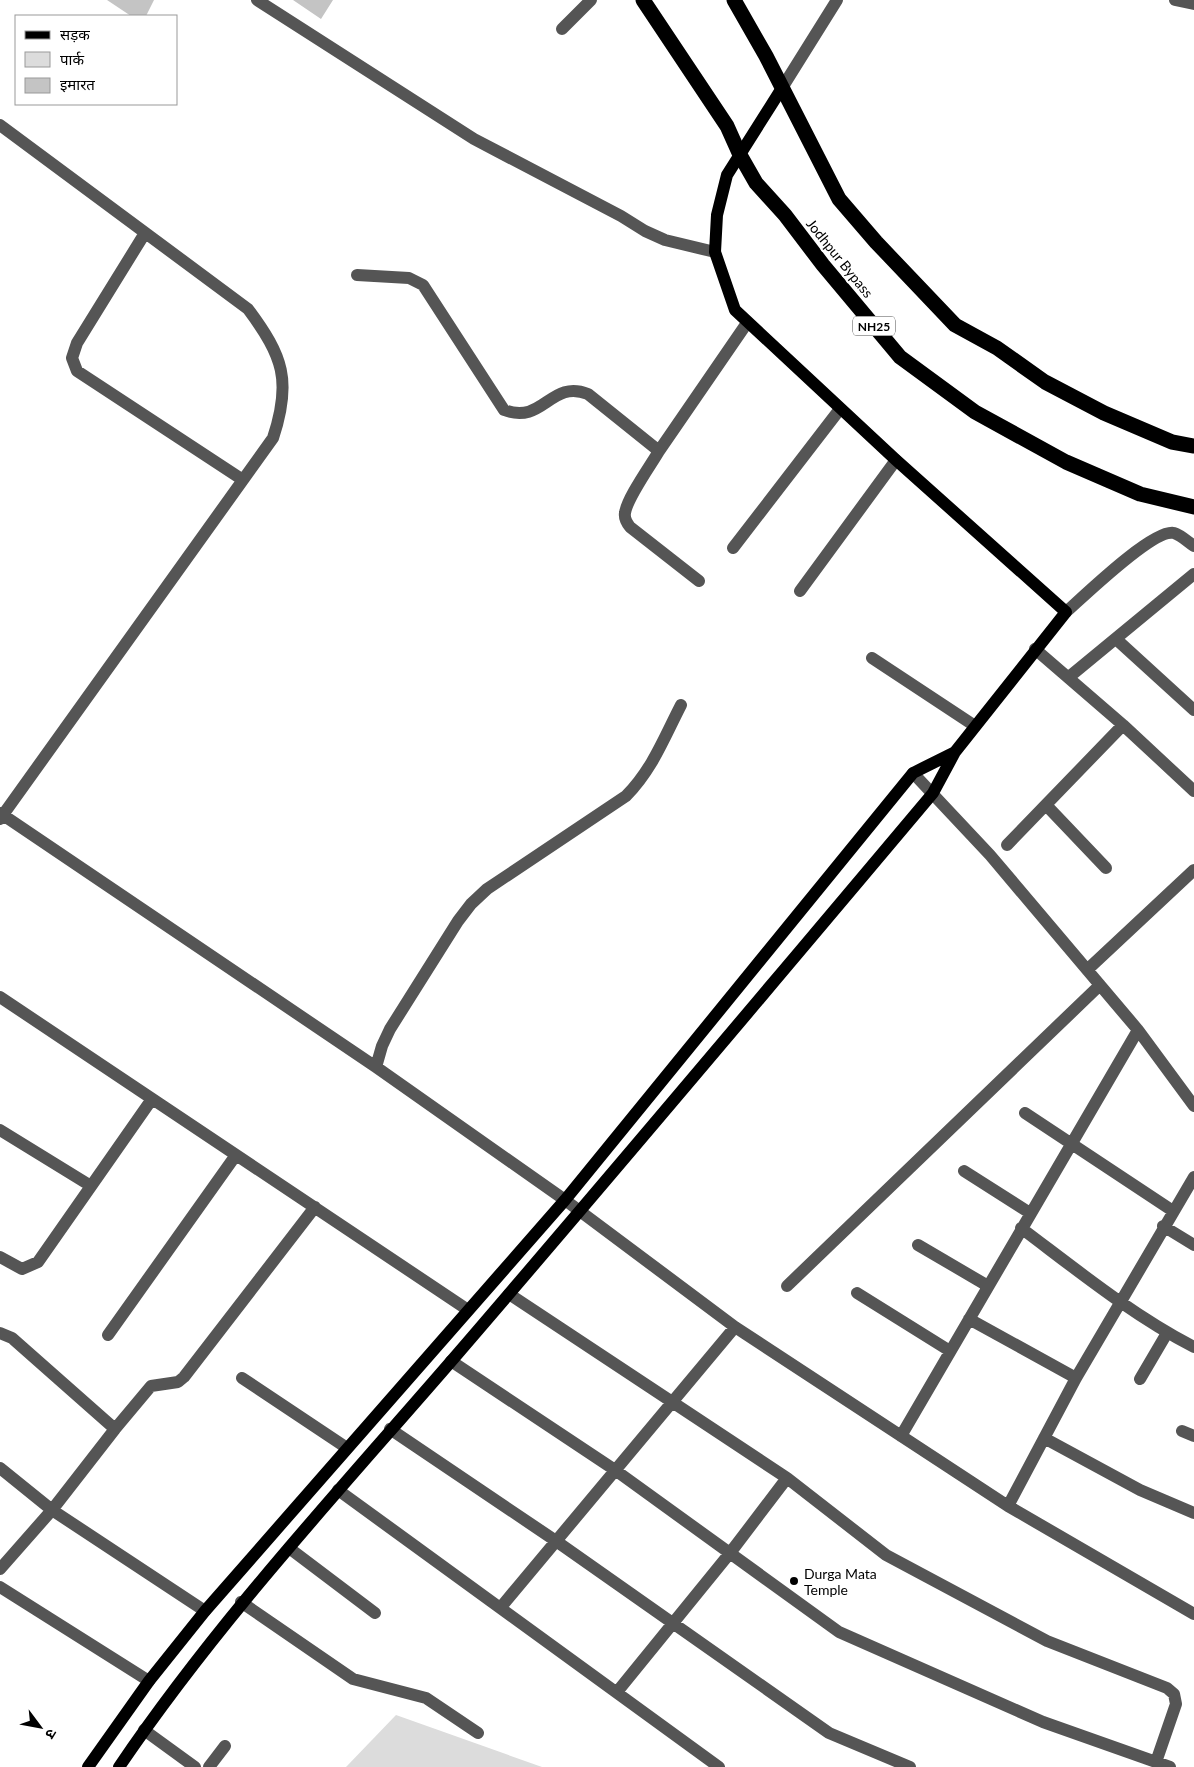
<svg xmlns="http://www.w3.org/2000/svg" width="1194" height="1767" font-family="Lato,'Noto Sans Devanagari',sans-serif">
<style>
.green{fill:#dcdcdc}
.building{fill:#c4c4c4}
.lines{fill:none;stroke-linecap:round;stroke-linejoin:round}
.minor{stroke:#555;stroke-width:12}
.major{stroke:#000;stroke-width:12}
.highway{stroke:#000;stroke-width:15}
.poi-dot{fill:#000;stroke:#fff;stroke-width:2}
.labels{text-anchor:middle;dominant-baseline:central;stroke-width:4;stroke-linejoin:round;paint-order:stroke}
.shield{fill:#fff;stroke:#4c4c4c;stroke-width:1}
.shield-label{font-size:12px;font-weight:bold;fill:#000}
.street-label{font-size:14px;fill:#000;stroke:#fff}
.poi-label{font-size:14px;fill:#000;stroke:#fff;text-anchor:start}
</style>
<rect width="100%" height="100%" fill="#fff"/>
<path class="green" d="M396,1715L542,1767H346Z"/>
<path class="building" d="M107,0H154L146,16H131Z
M293,0H333L321,19Z"/>
<g class="lines">
<path class="minor" d="M257,0L474,139L621,216L645,231L665,240L715,252
M1175,0L1194,4
M562,29L591,0
M782,88L837,0
M0,125L248,309C283,356 292,381 273,438L0,819
M145,233L77,343L72,358L77,371L243,480
M357,275L409,278L423,285L504,410C544,425 550,379 588,394L659,451L747,323
M659,451C651,465 627,498 625,513C624,518 627,523 630,527L699,581
M733,548L840,409
M800,591L896,460
M1066,612C1084,596 1154,528 1174,533C1181,535 1188,542 1194,546
M1116,639L1194,710
M1035,649L1123,725L1194,791
M872,658L975,726
M1069,677L1194,574
M913,773L990,855L1138,1030
M1046,805L1106,868
M0,813L376,1067L565,1200L735,1327L1008,1506L1194,1614
M1007,845L1123,725
M1087,970L1194,870
M0,997L468,1310
M376,1067L382,1046L390,1029L458,921L471,904L487,889L626,796C652,770 664,738 681,705
M1025,1113L1173,1211
M0,1130L91,1186
M964,1171L1030,1213
M1163,1226L1194,1245
M1021,1228C1077,1270 1132,1315 1194,1347
M918,1245L988,1286
M0,1257L22,1269L38,1262L152,1099
M787,1286L1100,985
M857,1293L950,1351
M509,1294L787,1478L886,1555L1047,1641L1167,1688L1174,1694L1176,1704L1156,1762
M969,1319L1076,1378
M0,1333L12,1338L115,1429L52,1510L0,1569
M108,1335L236,1155
M451,1361L615,1470L839,1632L1043,1722L1170,1767
M242,1378L347,1448
M1140,1379L1167,1333
M115,1429L151,1386L178,1382L184,1377L315,1207
M390,1429L556,1541L829,1733L910,1767
M1182,1431L1194,1436
M901,1436L1138,1030L1194,1106
M1044,1438L1140,1490L1194,1513
M0,1468L52,1510L205,1611
M338,1490L719,1767
M1008,1506L1076,1378L1194,1177
M289,1548L375,1613
M0,1587L149,1681
M241,1602L353,1679L426,1698L478,1733
M501,1607L735,1327
M617,1692L730,1553L787,1478
M144,1730L195,1767
M209,1767L225,1746"/>
<path class="major" d="M88,1767L149,1681L205,1611L565,1200L913,773L955,752
M119,1767C218,1621 339,1491 454,1358C615,1171 774,982 933,793L955,752L1066,612L896,460L735,310L715,252L717,215L727,175L782,88"/>
<path class="highway" d="M643,0L727,126L740,155L756,183L785,215L823,265L900,357L975,412L1066,462L1140,494L1194,507
M734,0L766,56L839,199L876,242L955,325L997,348L1045,382L1104,413L1172,442L1194,446"/>
</g>
<circle class="poi-dot" cx="794" cy="1581" r="5"/>
<g class="labels">
<rect class="shield" x="853" y="316.5" width="42" height="19" rx="4"/>
<g class="shield-label">
<text x="874" y="326">NH25</text>
</g>
<g class="street-label">
<text transform="translate(840 258) rotate(51)">Jodhpur Bypass</text>
</g>
<g class="poi-label">
<text x="804" y="1573">Durga Mata<tspan x="804" dy="16">Temple</tspan></text>
</g>
</g>
<rect x="15" y="15" width="162" height="90" fill="#ffffff" stroke="#999999"/>
<rect x="25" y="31" width="25" height="8" fill="#000000" stroke="#999999"/>
<text x="60" y="40" font-size="15" fill="#000000">सड़क</text>
<rect x="25" y="52" width="25" height="15" fill="#dcdcdc" stroke="#999999"/>
<text x="60" y="65" font-size="15" fill="#000000">पार्क</text>
<rect x="25" y="78" width="25" height="15" fill="#c4c4c4" stroke="#999999"/>
<text x="60" y="90" font-size="15" fill="#000000">इमारत</text>
<g transform="translate(40 1727) rotate(122)" stroke="#ffffff" stroke-width="4" paint-order="stroke">
<path d="M0-4L9 19L0 12L-9 19Z" fill="#000000"/>
<text y="-8" font-size="14" font-weight="bold" text-anchor="middle" fill="#000000">उ</text>
</g>
</svg>
